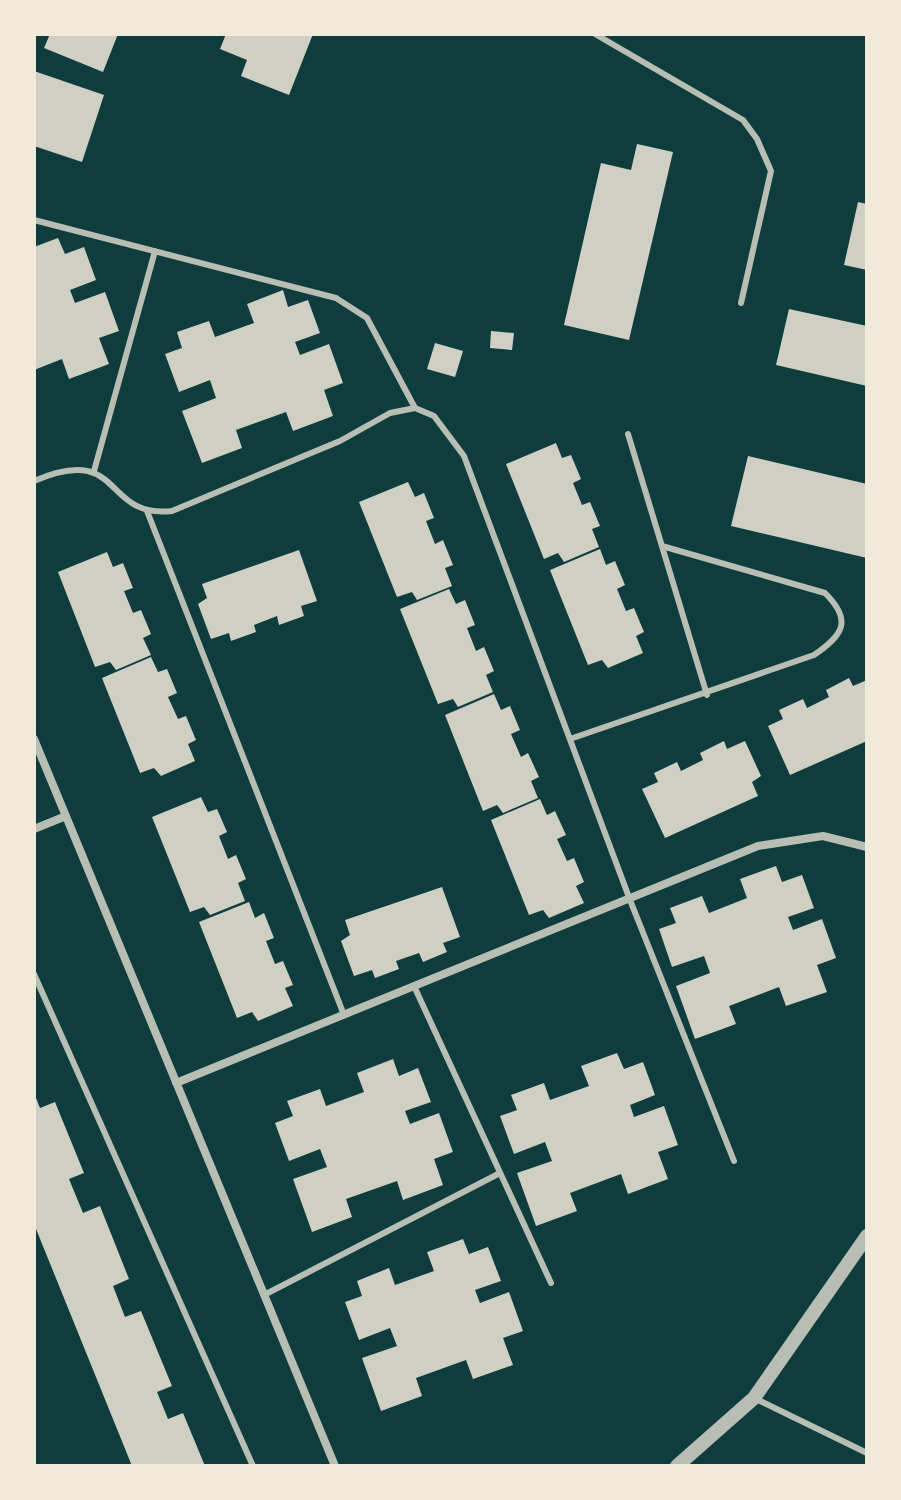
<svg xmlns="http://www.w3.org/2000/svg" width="901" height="1500" font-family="Commissioner,sans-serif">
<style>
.building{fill:#cfcfc3}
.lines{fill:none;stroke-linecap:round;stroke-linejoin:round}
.service{stroke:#b8beb3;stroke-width:6}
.minor{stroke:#b8beb3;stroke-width:8}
.tertiary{stroke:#b8beb3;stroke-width:14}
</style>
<rect width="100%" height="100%" fill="#0f3d3e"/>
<path class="building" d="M50,34H118L103,72L44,48Z
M226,34H313L289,95L241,76L247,60L220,49Z
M34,71L104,95L82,162L34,146Z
M637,144L673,152L629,340L564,325L601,163L631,170Z
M858,202L867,204V270L844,265Z
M58,238L65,254L84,247L96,280L70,290L75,303L105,292L119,331L99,338L109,364L69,379L62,359L34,370V247Z
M283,290L288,307L308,300L320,333L295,342L300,355L329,344L343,383L324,390L333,416L293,431L286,412L236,430L242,448L202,463L182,411L216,398L210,380L179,392L165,354L182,348L177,332L209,321L215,337L254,323L247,304Z
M789,309L867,326V386L776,365Z
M491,331L514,333L512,350L490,348Z
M435,343L463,351L455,377L427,369Z
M556,443L562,458L571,455L581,479L573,483L582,505L590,502L600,526L592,529L599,547L564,562L558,553L544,559L506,464Z
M748,456L867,484V558L731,526Z
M408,482L415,497L424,493L434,518L426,521L435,544L443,540L453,565L445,568L452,586L417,600L412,592L397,597L359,502Z
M600,549L606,565L615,561L625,585L617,589L626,611L634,608L644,632L636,636L643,653L608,668L602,660L588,665L550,570Z
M299,550L317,601L301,606L304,616L279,625L277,616L254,625L256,632L231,641L229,633L211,639L198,604L207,598L202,584Z
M107,552L113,567L123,563L133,588L124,591L133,613L141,610L151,634L143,638L151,655L116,670L110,662L95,667L58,572Z
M449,589L456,604L465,600L475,625L467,628L476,651L484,647L494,671L486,675L493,692L458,707L453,699L438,704L400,609Z
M151,657L158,672L167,669L177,693L168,697L178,719L186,716L196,740L188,744L195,761L161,776L154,768L140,773L102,678Z
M849,678L853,686L867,680V741L790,775L768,726L783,719L779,710L803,699L807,708L829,697L826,690Z
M494,694L501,710L510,706L520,730L511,734L521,757L528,753L539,777L531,781L538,798L503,813L497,805L483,811L445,715Z
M724,741L727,749L745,741L761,776L752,782L758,796L665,838L642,789L658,782L654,773L677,762L681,771L703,760L700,753Z
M201,797L208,812L217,809L227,832L219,836L228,859L236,855L246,879L238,883L245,901L210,915L204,907L190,912L152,817Z
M540,799L547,815L555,811L566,835L557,839L567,861L574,858L584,882L576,886L584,903L549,918L543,910L529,915L491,820Z
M776,866L782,882L802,875L814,908L788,917L793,930L822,919L836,958L817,965L827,992L786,1006L779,987L729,1006L736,1024L695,1039L676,986L710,973L704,956L672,967L659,929L676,923L670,908L702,896L709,913L747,898L740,879Z
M442,887L460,937L443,943L447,952L423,962L419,953L396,961L399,969L375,978L372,970L354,976L341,941L350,935L345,920Z
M249,902L255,918L264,913L274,938L266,941L275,964L283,961L293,985L285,988L293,1006L258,1021L252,1012L237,1018L199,922Z
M617,1053L624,1069L643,1062L655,1095L630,1105L634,1117L664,1106L678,1145L658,1152L668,1179L628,1194L621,1174L570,1193L577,1211L536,1226L517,1173L552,1161L545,1142L514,1154L500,1116L517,1110L511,1095L544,1083L550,1100L589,1086L581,1066Z
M393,1059L399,1076L418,1068L431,1102L405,1111L410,1124L439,1113L453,1152L434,1159L443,1185L403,1200L397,1181L346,1199L352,1217L312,1232L293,1179L327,1167L320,1149L289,1161L275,1123L293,1116L287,1101L320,1089L326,1106L364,1092L357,1073Z
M34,1093L40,1108L55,1102L84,1173L69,1179L83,1213L100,1206L129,1279L113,1286L125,1317L141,1311L172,1386L157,1392L168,1419L183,1413L205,1466H132L34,1224Z
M463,1239L469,1254L488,1247L501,1281L475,1290L480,1303L509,1292L523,1331L503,1338L513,1365L473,1379L466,1360L416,1378L422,1396L381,1411L362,1358L397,1346L390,1328L359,1340L345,1302L362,1296L357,1281L389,1268L395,1285L434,1271L427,1252Z"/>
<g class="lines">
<path class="service" d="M595,34L743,120L757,139L771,171L741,303
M34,220L336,298L367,318L415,408
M628,434L707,695
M94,471L155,251
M34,481C124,442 102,519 172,511L340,441L390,413L415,408L434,416L464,456L630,900L734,1161
M147,511L344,1015
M570,739L814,655C843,635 853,621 825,593L662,546
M34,974L253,1466
M414,986L551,1283
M264,1295L500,1173
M754,1398L867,1453"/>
<path class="minor" d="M34,739L335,1466
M34,829L66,816
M176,1083L758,846L823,836L867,847"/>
<path class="tertiary" d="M677,1466L754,1398L867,1236"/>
</g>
<rect width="901" height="1500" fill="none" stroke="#f1e9da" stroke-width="72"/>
</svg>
